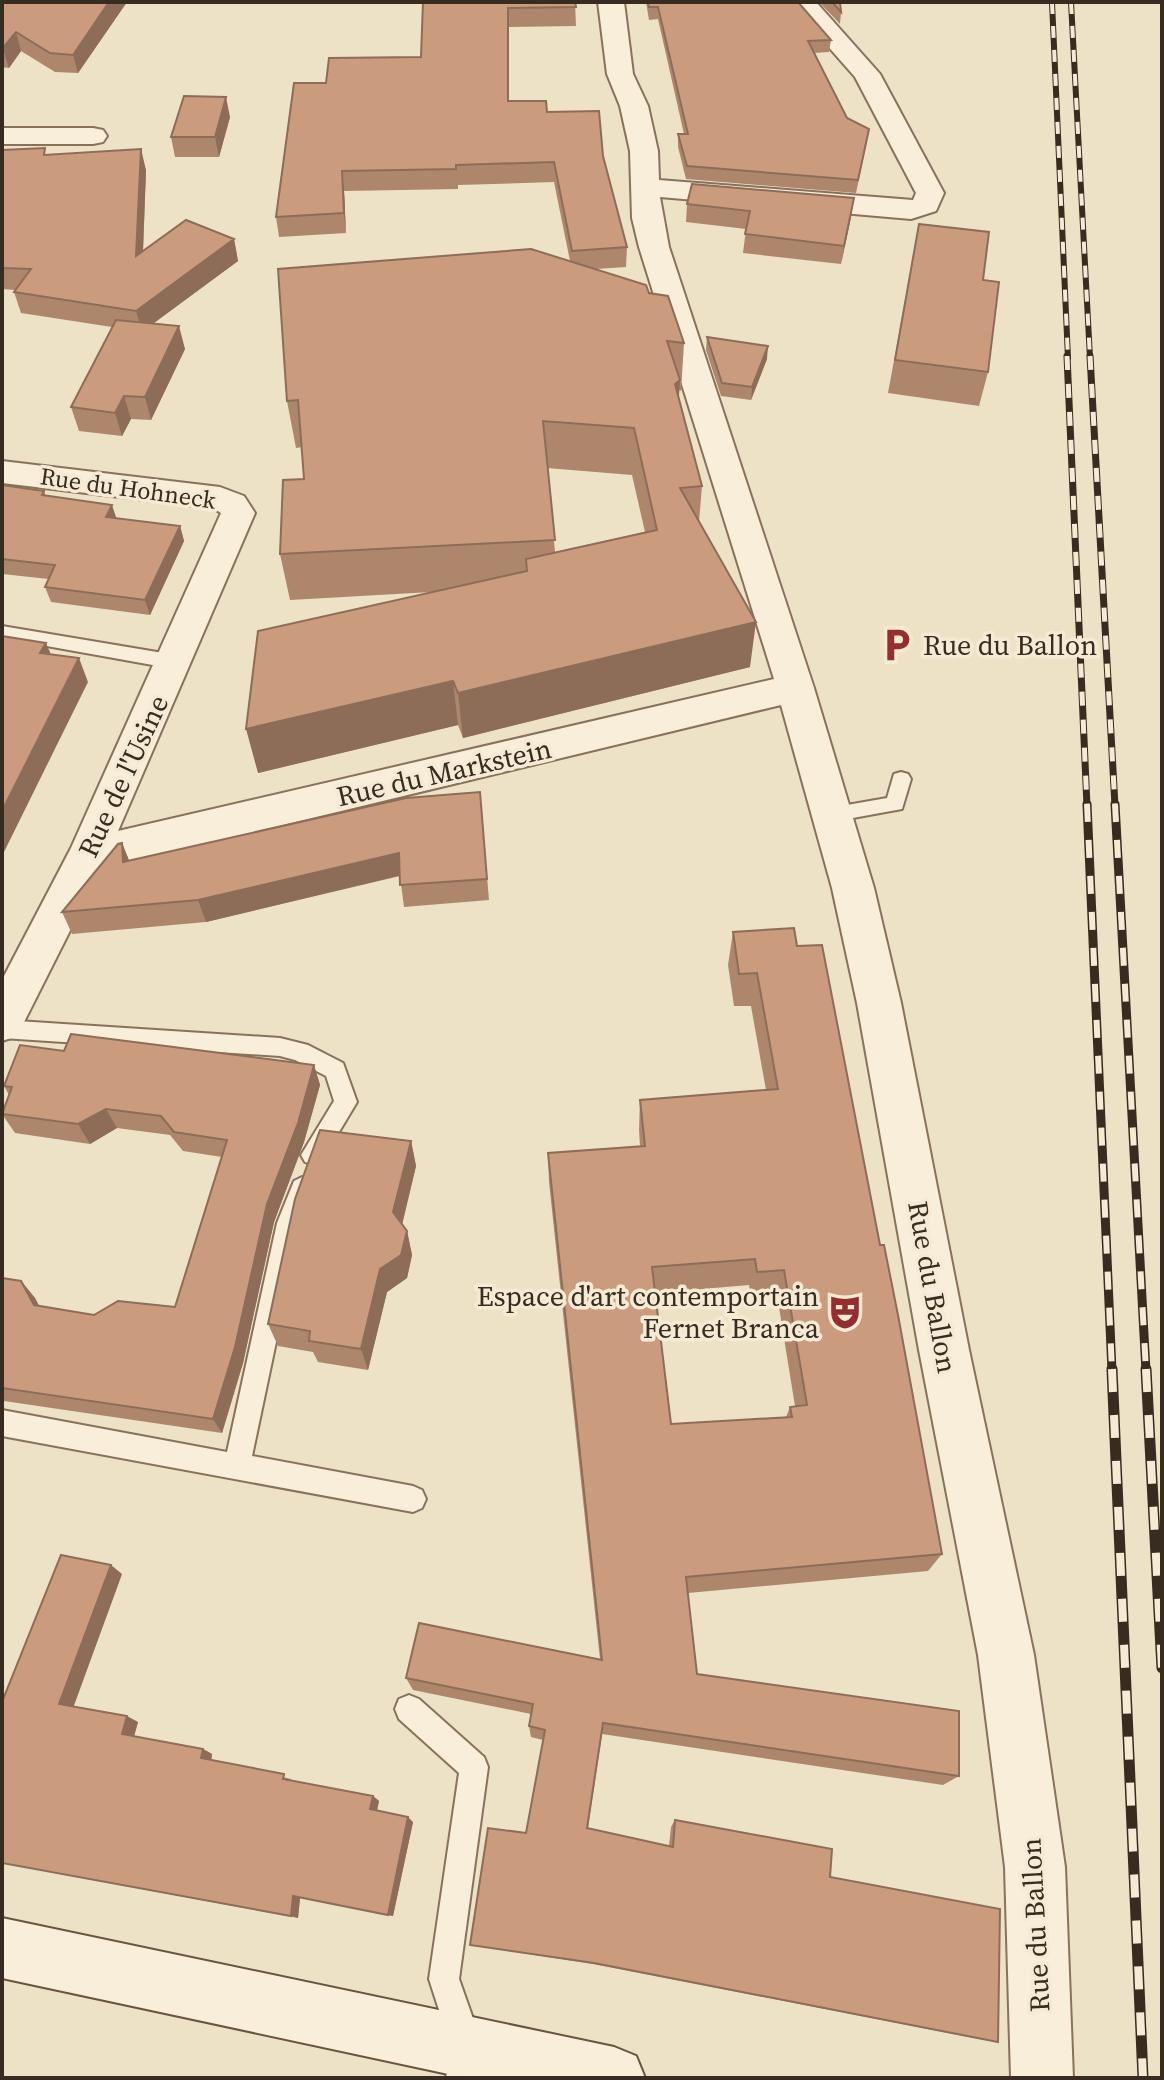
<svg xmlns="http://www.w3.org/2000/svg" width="1164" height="2080" font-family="'Source Serif 4',serif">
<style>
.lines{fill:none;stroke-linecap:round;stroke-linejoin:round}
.service-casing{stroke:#88725c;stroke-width:4}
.minor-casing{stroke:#88725c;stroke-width:4}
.secondary-casing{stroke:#69543f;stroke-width:4}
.service{fill:#f8eed9;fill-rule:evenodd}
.minor{fill:#f8eed9;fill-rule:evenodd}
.secondary{fill:#f8eed9;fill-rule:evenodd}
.rail-far3-casing{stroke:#382b1f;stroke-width:6}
.rail-far2-casing{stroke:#382b1f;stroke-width:7}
.rail-far1-casing{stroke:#382b1f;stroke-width:9}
.rail-casing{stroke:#382b1f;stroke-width:11}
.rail-far3{stroke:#f5ebd5;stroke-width:4;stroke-dasharray:12;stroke-linecap:butt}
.rail-far2{stroke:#f5ebd5;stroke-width:5;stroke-dasharray:14;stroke-linecap:butt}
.rail-far1{stroke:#f5ebd5;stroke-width:6;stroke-dasharray:18;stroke-linecap:butt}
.rail{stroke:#f5ebd5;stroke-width:8;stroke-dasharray:23;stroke-linecap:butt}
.wall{fill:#ae866c;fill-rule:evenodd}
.shaded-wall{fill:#8d6d58}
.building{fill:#ca9c7d;stroke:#8d6d58;stroke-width:2;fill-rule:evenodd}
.labels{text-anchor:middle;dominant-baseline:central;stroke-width:7;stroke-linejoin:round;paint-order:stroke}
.far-street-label{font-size:24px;fill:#382b1f;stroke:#f5ebd5}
.poi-label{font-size:28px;fill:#382b1f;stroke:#f5ebd5;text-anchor:start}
.street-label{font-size:28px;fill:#382b1f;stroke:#f5ebd5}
</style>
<rect width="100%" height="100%" fill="#ede1c6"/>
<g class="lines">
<g class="service-casing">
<path id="service" d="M2,626L175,655L184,662L175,669L2,638Z
M901,772L908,774L911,779L902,809L831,822L824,819L821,814L824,809L887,798L894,774Z
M2,1020L280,1038L308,1045L343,1063L357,1102L321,1162L313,1165L305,1162L301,1155L334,1101L326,1076L295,1060L280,1056L2,1038Z
M302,1177L310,1181L314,1188L301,1223L252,1456L413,1486L422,1490L426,1499L422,1508L413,1512L2,1436V1410L227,1452L277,1223L294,1181Z
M409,1695L419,1699L484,1757L488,1767L459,1979L483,2047L478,2078H446L451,2047L429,1979L459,1773L399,1719L395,1709L399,1699Z"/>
</g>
<g class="minor-casing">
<path id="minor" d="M598,2H624L633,74L648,106L658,151L659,180L913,200L916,193L855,77L789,2H816L880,74L944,193L936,211L911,219L660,197L669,247L814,688L874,888L901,1003L969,1350L1034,1655L1065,1867L1073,2078H1011L1005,1867L978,1655L919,1350L857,1003L832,888L781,705L126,863H104L17,1036L2,1041V980L71,848L221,513L213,508L2,483V461L220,487L244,496L255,513L118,831L774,679L639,247L632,218L630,151L620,106L607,74Z
M2,128H93L103,130L107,136L103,142L93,144H2Z"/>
</g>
<g class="secondary-casing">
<path id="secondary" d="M2,1918L614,2047L636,2056L645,2078H467L2,1978Z"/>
</g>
<use href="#service" class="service"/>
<use href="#minor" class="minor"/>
<use href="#secondary" class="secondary"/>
<g class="rail-far3-casing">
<path id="rail-far3" d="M1052,2L1068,358
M1071,2L1090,358"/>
</g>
<g class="rail-far2-casing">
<path id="rail-far2" d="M1067,356L1087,806
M1090,356L1115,806"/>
</g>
<g class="rail-far1-casing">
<path id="rail-far1" d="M1087,804L1112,1371
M1115,804L1146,1371"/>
</g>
<g class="rail-casing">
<path id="rail" d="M1112,1369L1143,2078
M1146,1369L1162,1668"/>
</g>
<use href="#rail-far3" class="rail-far3"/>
<use href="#rail-far2" class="rail-far2"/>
<use href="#rail-far1" class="rail-far1"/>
<use href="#rail" class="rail"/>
</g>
<path class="wall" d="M7,2H127L78,73L55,72L21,51L9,68L2,67V3Z
M423,2H575L576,26L509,27V101L547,112L603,156L627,247L626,267L596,269L649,293L684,343L681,391L679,390V398L702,486L699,522L750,667L463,738L458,725L258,773L432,592L290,600L280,554L304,479L302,447L296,448L287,401L570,261L554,182L458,185V189L344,191L346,233L279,237L276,217L326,83L421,57ZM547,468L632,475L645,532L555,552Z
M646,2H798L831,40L829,52L814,53L847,118L867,141L856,193L686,179L678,147V134H684L658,19L649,20Z
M819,2H840L841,12L840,24Z
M230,117L219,157H175L171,137Z
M2,150L47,155L146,170L143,251L234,239L238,261L153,323L185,349L151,420L131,419L122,436L79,431L71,407L112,327L21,313L14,292L15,290L2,289Z
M687,204L851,217L841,264L743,253L746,229L686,222Z
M919,224L983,280L988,372L979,406L888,393Z
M707,337L767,359L751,400L721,396L706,350Z
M2,485L44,491L46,496L116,518L180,526L184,541L150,615L51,602L45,587L49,579L2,574Z
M480,792L489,900L404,907L400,876L206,922L72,934L62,912L122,843L129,861Z
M733,932L797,946L880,1245L942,1554L928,1571L688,1593L697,1674L959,1776L943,1785L602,1734L588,1828L669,1846L671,1827L675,1820L830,1877L998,2042L979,2039L593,1964L470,1945L526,1833L543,1740L531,1737L529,1726L531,1714L413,1690L406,1678L600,1659L549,1182L548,1153L640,1146L639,1130L640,1100L766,1090L751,1006H734L728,965ZM749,1285L751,1298L777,1295L795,1406L790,1407L786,1417L671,1424L655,1293Z
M64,1051L314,1065L320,1085L304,1142L274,1222L243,1363L222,1433L4,1401L2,1399V1278L21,1281L35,1298L39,1306L94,1315L175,1307L222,1157L183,1151L170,1135L117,1128L90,1144L15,1133L2,1114L9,1095L4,1086Z
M411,1141L416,1166L402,1225L407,1231L412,1255L407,1278L387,1292L368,1370L318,1362L313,1352L278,1346L268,1324Z
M122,1574L73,1706L138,1722L134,1736L203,1749L212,1754L211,1760L291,1779V1780L373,1796L379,1801L377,1811L413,1822L393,1916L300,1898L298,1918L2,1863Z"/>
<path class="shaded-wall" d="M109,2H127L78,73L73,55Z
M16,32L21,51L9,68L3,49Z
M226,97L230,117L219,157L215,137Z
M141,149L146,170L142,277L136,256Z
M342,171L344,191L346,233L344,213Z
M854,198L851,217L841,264L844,246Z
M234,239L238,261L142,332L136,311Z
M179,326L185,349L151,420L145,397Z
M768,346L767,359L751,400L752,387Z
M680,380L677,428L675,384Z
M124,396L131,419L122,436L115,413Z
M112,505L117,520L106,517Z
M180,526L184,541L150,615L145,600Z
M756,622L750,667L463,738L458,693Z
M46,643L56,666L40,653Z
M79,658L88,682L2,856V811Z
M453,681L458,725L258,773L246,729Z
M122,843L131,865L123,862Z
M399,853L402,875L206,922L198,900Z
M314,1065L320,1085L304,1142L274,1222L243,1363L222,1433L213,1419L267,1204Z
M106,1109L117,1128L90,1144L78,1124Z
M411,1141L416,1166L399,1237L393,1212Z
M407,1231L412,1255L407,1278L387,1292L368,1370L361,1349L380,1269Z
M21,1281L35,1298L47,1321L34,1305Z
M111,1565L122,1574L72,1711L59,1704Z
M127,1716L138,1722L133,1740L122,1734Z
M203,1749L212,1754L211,1764L201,1758Z
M373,1796L379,1801L376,1814L370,1809Z
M408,1817L413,1822L393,1916L388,1915Z
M293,1896L300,1898L298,1918L291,1916Z"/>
<path class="building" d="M7,2H109L73,55L50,53L16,32L2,49V3Z
M423,2H575L576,7L508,8V101H546L547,112L599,111L603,156L627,247L572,251L554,162L456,165V169L342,171L344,213L276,217L294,83H326L329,58L421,57Z
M648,2H798L831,40L808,41L847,118L869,129L858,180L687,166L678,134H688L658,7H649Z
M832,2H840L841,12Z
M184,96L226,97L215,137H171Z
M45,148L44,155L141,149L136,256L186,220L234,239L136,311L14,292L31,269L2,268V150Z
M692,184L854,198L844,246L745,234L750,211L687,204Z
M919,224L989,232L983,280L999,282L988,372L895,360Z
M531,249L646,285L649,293L668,296L684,343L667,341L680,380L675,384L702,486L680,488L756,622L458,693L453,681L246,729L258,631L527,571L526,559L657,530L634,428L543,421L555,540L280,554L283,480L304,479L298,400L287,401L278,269Z
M116,320L179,326L145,397L124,396L115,413L71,407Z
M707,337L768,346L752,387L722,383Z
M2,485L44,491L42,495L112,505L106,517L180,526L145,600L45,587L55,565L2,559Z
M2,636L46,643L40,653L79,658L2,811Z
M480,792L487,879L400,885L399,853L198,900L62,912L118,844L122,843L123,862L406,798Z
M794,928L797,946L822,945L880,1245H884L898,1315L942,1554L686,1577L697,1674L959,1711V1776L603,1723L587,1828L673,1847L675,1820L832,1849L830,1877L1000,1909L998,2042L594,1963L470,1945L488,1828L526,1833L545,1730L529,1726L533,1704L406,1678L419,1623L602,1660L548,1153L645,1146L640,1100L778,1089L757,973L739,974L733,932ZM755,1259L757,1272L784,1270L807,1405L790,1407L792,1417L671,1424L652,1267Z
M71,1034L314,1065L298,1123L267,1204L235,1347L213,1419L2,1388V1278L21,1281L34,1305L94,1315L118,1301L175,1307L227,1140L174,1132L161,1116L106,1109L78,1124L2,1114L12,1087L4,1086L20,1045L64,1051Z
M320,1130L411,1141L393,1212L407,1231L401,1255L380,1269L361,1349L309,1341L310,1331L268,1324L295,1199Z
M61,1555L111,1565L59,1704L127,1716L122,1734L203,1749L201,1758L284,1774L283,1779L373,1796L370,1809L408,1817L388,1915L293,1896L291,1916L2,1863V1702Z"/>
<defs>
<g id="parking-bare" transform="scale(2.76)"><path d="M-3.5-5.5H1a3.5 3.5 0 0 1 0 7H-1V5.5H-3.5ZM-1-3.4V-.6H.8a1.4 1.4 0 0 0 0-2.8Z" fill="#952e30" stroke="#f5ebd5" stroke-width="2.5" paint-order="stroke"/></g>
<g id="theatre-bare" transform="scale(2.76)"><path d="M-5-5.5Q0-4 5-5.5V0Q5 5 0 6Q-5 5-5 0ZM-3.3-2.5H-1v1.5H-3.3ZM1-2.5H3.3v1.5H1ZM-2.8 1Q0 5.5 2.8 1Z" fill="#952e30" stroke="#f5ebd5" stroke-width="2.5" paint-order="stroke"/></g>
</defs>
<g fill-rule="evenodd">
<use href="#parking-bare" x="897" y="645"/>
<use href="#theatre-bare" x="845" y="1312"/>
</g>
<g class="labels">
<g class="far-street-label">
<text transform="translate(128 488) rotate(8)">Rue du Hohneck</text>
</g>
<g class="poi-label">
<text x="923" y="645">Rue du Ballon</text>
<text x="819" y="1296" text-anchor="end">Espace d'art contemportain<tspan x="819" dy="32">Fernet Branca</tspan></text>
</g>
<g class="street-label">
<text transform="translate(444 772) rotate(-13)">Rue du Markstein</text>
<text transform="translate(123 776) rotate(-65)">Rue de l'Usine</text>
<text transform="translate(933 1287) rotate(80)">Rue du Ballon</text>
<text transform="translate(1035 1925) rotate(-93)">Rue du Ballon</text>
</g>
</g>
<rect width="1164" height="2080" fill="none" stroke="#382b1f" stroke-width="8"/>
</svg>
